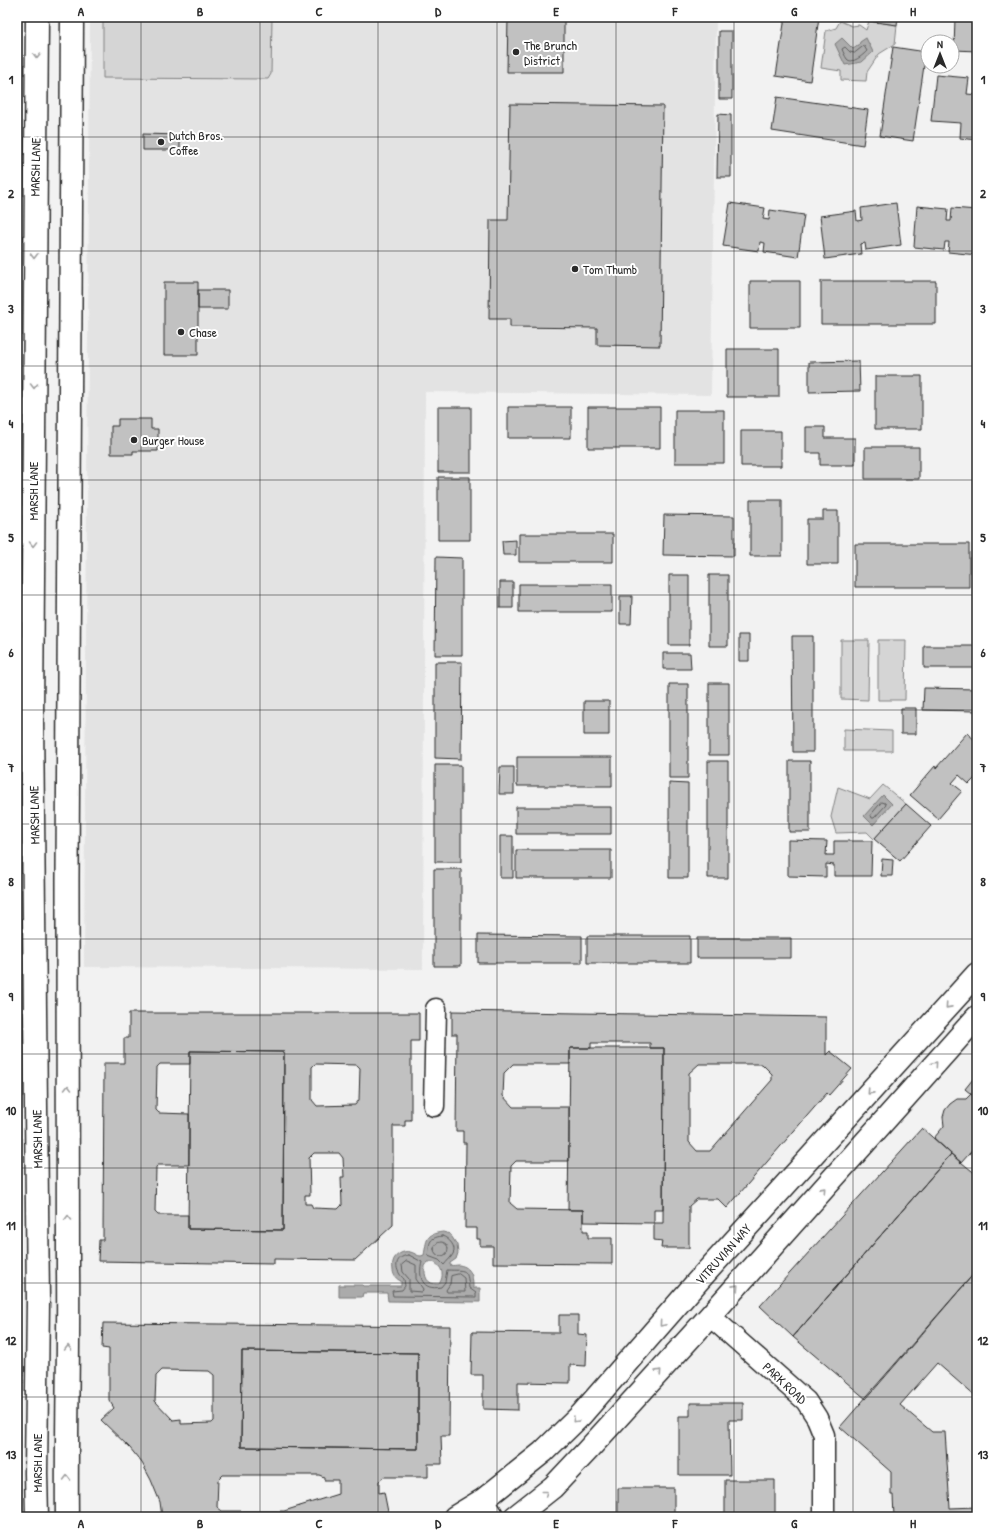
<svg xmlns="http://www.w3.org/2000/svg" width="994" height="1534" font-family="'Patrick Hand',sans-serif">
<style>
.built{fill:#e3e3e3}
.green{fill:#d5d5d5;stroke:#808080}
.water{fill:#ababab;stroke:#787878;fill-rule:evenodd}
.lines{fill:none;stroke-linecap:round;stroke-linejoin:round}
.shore{stroke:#5e5e5e;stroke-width:1}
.building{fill:#c1c1c1;stroke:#2b2b2b;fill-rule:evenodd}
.minor-casing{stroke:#2b2b2b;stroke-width:23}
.major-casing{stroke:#2b2b2b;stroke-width:25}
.minor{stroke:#fff;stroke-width:20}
.major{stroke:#fff;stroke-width:22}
.oneway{stroke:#a0a0a0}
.grid{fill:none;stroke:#2b2b2b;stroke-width:1;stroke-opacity:0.55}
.poi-dot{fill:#2b2b2b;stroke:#fff;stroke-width:1.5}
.labels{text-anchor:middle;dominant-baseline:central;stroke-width:4;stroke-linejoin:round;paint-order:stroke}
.poi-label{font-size:13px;fill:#2b2b2b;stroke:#fff;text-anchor:start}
.street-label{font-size:13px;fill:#2b2b2b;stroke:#fff}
.neatline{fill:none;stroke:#2b2b2b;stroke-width:1.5}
.grid-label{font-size:13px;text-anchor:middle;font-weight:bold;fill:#2b2b2b}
</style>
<rect width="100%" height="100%" fill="#f2f2f2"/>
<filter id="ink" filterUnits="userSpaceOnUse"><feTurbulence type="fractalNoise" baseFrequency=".025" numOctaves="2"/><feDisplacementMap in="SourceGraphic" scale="8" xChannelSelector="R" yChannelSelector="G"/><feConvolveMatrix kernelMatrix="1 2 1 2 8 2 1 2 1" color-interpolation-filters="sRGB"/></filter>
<g filter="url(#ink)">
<path class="built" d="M90,17H716L711,395L425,392L423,969L84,967Z"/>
<path class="green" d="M103,17H272L271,74L268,79L103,78Z
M840,21L852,26L859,25L866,30L869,21L897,25L895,44L879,54L867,72L866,81L841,80V71L821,68L826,31L836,28Z
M841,640H869L868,700L841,699Z
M878,640H906L905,700H878Z
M844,729L892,731V751H844Z
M883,785L906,804L874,839L867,832L836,833L831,817L838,787L870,799Z"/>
<path class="water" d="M842,38L853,49L859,45L860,42L866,38L873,52L862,62L845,65L835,44Z
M883,795L892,804L873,825L864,816Z
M443,1232L450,1234L457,1245L458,1253L456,1259L450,1263V1265C453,1266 456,1265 459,1265C472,1267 473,1277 473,1288H480V1302L388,1301L387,1293H363L362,1297H339V1285H362L363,1286H401V1281C396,1279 394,1276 393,1271C393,1269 392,1264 393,1262C394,1255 404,1250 410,1252C416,1253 418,1258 424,1255C427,1240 425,1234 443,1232ZM428,1262H433C442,1266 445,1275 439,1284C427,1285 424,1277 425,1266Z"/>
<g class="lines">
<path class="shore" d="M864,46L867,51C863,55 852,65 847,59C845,56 843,52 842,49L845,47L850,52L854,53Z
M882,802L885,803L886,805L874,818H872L871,815Z
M442,1236C449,1238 457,1247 453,1254C451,1258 446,1262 444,1265L439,1260L428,1256C430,1244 427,1238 442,1236Z
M434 1249a7 7 0 1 1 14 0a7 7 0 1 1-14 0Z
M409,1255L422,1262C418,1277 422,1291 441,1287L445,1282L447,1270C466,1271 467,1267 469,1288L476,1293V1297L393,1296L392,1291L402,1290L405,1286L404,1279C395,1271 392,1257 409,1255Z
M407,1261L416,1265V1279L423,1289L422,1292L409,1291V1279L403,1272L402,1265Z
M459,1274L464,1278L465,1292H447L446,1290L450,1284L451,1276Z"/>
</g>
<path class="building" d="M508,17H564V72H507Z
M785,17H819L810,81L776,76Z
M840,17H898L897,25Z
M955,17H977V51L954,50Z
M719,31H732V99H719Z
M893,47L926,52L913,141L880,136Z
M936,75L969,78L967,94L977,95V140L960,138L961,123L931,121Z
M777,97L868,110L863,145L772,131Z
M510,104L663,106L660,346L597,345V328L510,327V319H489L490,220H508Z
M718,114L731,115V177H717Z
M143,134L180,135V150H143Z
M730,203L765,208L763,219L769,220L770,210L804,215L798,257L764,252L765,243L760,242L759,251L723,246Z
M896,203L901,245L866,250L865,243L860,244L861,254L825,259L820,216L856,211L857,221L862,220L861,208Z
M917,206L948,209L947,221H951L952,208L977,210V255L948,252L949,242H945L944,250L914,247Z
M750,281H800V328H750Z
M821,281H936V324H821Z
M164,282H198V355H164Z
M198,290H228V309H198Z
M727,349H779V397H727Z
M859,361L860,391L809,392V362Z
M875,376H922V429H875Z
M438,407H471V472H438Z
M508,407H571V438H508Z
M588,407H660V448H588Z
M977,408V486H976Z
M675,410H724V463H675Z
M118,419H151V429H158V451H133V454H111V426H118Z
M806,427H825V438H855V465H820V453H806Z
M741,431H781V466H741Z
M865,447H919V479H865Z
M438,477H470V540H438Z
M750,500H782V556H750Z
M823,511H838V564H807V519H823Z
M664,515L734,516V556L663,555Z
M519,534H613V562H519Z
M516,540V555H503L502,541Z
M855,544H969V587H855Z
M436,557L462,558V655H435Z
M669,575H689V645H669Z
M709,575H728V646H709Z
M500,582H513V608H500Z
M519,584H612V612H519Z
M620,596H632L631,624H620Z
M739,635H749V661H739Z
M792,636H813V752H793Z
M924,646H977V668H924Z
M663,653H690L691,669H663Z
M435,662H462L461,759L435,758Z
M709,683H729V755H709Z
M669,684H688V778H669Z
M924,688L977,689V711L923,710Z
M584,701H609V735H584Z
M901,708H916V734H901Z
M967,733L977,742V776L969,784L959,775L952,783L962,791L938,819L910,795L935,766L936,768Z
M517,757H612V786H517Z
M708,761H728V878H708Z
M789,761H810V832H789Z
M435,765H461V862H435Z
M500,767H514V794H499Z
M669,783L688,784V878H669Z
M906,804L931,826L900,861L874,839Z
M516,807H611V834H516Z
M500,836H513V878H500Z
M788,840L827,841L826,855H834V841H872L871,876H834V865L826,864V877L788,876Z
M516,850H611V878H516Z
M882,859L893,860L892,876H881Z
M434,869H461V966H434Z
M478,935L582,936V963H478Z
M587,936H690V963H587Z
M697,938H791V958H697Z
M452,1011L826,1017V1055L830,1051L852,1069L829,1095L827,1093L727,1208L718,1199H697L689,1206V1248H661L662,1241L654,1240V1223H663L664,1048H650V1043H591V1048H570V1064H513L504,1073L503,1096L513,1107H569V1161H516L511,1166L510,1203L517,1209L583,1210V1231H588V1238H612V1264L493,1263V1246H480V1239H477V1228H465L466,1143H463V1131H456L457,1034H452ZM699,1064H762L772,1074V1080L710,1151H697L689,1142V1073Z
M129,1013H419V1041H411V1120H405V1126H393V1225L355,1260L274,1259V1264L98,1261L99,1240H103L104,1063H124V1038H129ZM190,1051L284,1052L283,1230L188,1229V1215H158L155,1212L156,1167L158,1165H189V1114L159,1113L156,1110L157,1067L160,1064H190ZM315,1064L357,1065L360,1068L359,1100L355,1105L317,1106L312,1100V1067ZM314,1153H339L343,1158L344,1177H341L342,1205L338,1209L313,1208L311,1204H305V1195H310L309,1158Z
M570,1048H664L663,1209H654V1223L583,1222V1210H568Z
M190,1051L284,1052L283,1230L188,1229Z
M977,1074V1099L965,1089Z
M971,1094L977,1099V1145L961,1163L934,1138L944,1126L943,1117L945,1110L950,1104L957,1099H966Z
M922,1128L951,1154L793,1337L760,1306Z
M951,1154L977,1175V1270L866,1399L793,1337Z
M977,1270V1316L973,1321L977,1325V1398L937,1363L900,1405L932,1432H945L950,1508L977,1507V1517H894L893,1495H891V1472L840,1427Z
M559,1315H578V1334L587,1335L586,1366L570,1365V1383L518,1382V1410L483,1409V1375H471L472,1332L559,1333Z
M103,1323L450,1326L449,1436H441L442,1464H428V1477H384L379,1481V1493L384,1492L389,1517H162L160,1502L151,1480L142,1463L130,1448L101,1420L114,1408L109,1400V1349L102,1348ZM242,1351L418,1353V1449L241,1447ZM162,1370L209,1371L214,1375V1421L212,1423L181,1424V1419L173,1420L155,1401L156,1376ZM223,1475H319L324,1477V1480H338V1494L284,1511H222L217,1507L218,1480Z
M242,1351L418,1353V1449L241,1447Z
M690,1403H743V1420H729L730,1475H679V1416H690Z
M725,1480H775V1517H725Z
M618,1488H674V1517H618Z"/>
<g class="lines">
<g class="minor-casing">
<path id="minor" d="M434,1106L436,1009
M710,1316L806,1401L817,1418L824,1435V1517"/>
</g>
<g class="major-casing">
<path id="major" d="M37,17L32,719L38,1301L36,1473L37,1517
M483,1500L493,1517
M67,1517C66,1434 69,1351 68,1268C67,851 67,434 72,17
M455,1517L483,1500L543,1452L581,1415L698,1281L977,974
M515,1517L553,1487L586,1452L710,1316L977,1017"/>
</g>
<use href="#minor" class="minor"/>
<use href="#major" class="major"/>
</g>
<defs><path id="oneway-chevron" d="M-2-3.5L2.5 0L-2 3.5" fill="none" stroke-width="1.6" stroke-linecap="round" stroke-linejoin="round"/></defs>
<g class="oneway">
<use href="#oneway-chevron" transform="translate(37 56) rotate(91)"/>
<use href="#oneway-chevron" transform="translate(34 256) rotate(90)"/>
<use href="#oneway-chevron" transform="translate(34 386) rotate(90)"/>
<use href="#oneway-chevron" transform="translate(33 544) rotate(90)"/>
<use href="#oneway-chevron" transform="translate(948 1006) rotate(132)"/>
<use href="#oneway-chevron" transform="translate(935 1064) rotate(-49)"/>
<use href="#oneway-chevron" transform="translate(68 1088) rotate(-90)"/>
<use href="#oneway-chevron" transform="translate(870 1092) rotate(132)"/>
<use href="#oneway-chevron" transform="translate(823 1190) rotate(-48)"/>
<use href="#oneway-chevron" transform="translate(68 1218) rotate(-90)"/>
<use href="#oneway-chevron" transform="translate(736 1287) rotate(-48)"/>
<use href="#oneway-chevron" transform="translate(662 1324) rotate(130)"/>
<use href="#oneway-chevron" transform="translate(68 1348) rotate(-90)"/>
<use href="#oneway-chevron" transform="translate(659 1372) rotate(-48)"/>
<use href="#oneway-chevron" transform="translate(575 1420) rotate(135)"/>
<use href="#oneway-chevron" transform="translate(67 1478) rotate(-90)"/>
<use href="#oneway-chevron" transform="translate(545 1493) rotate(-38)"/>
</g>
</g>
<path class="grid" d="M141,17V1517M260,17V1517M378,17V1517M497,17V1517M616,17V1517M734,17V1517M853,17V1517M17,137H977M17,251H977M17,366H977M17,480H977M17,595H977M17,710H977M17,824H977M17,939H977M17,1054H977M17,1168H977M17,1283H977M17,1397H977"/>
<g class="poi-dot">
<circle cx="516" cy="52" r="4"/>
<circle cx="161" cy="142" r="4"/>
<circle cx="575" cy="269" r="4"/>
<circle cx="181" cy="332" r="4"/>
<circle cx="134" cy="440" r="4"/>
</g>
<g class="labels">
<g class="poi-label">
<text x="524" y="45">The Brunch<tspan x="524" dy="15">District</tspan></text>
<text x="169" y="135">Dutch Bros.<tspan x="169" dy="15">Coffee</tspan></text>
<text x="583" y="269">Tom Thumb</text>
<text x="189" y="332">Chase</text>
<text x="142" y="440">Burger House</text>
</g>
<g class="street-label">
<text transform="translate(35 167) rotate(-89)">MARSH LANE</text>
<text transform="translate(33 491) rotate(-90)">MARSH LANE</text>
<text transform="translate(34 815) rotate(-91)">MARSH LANE</text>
<text transform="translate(37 1139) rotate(-91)">MARSH LANE</text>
<text transform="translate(723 1254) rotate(-48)">VITRUVIAN WAY</text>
<text transform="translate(785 1383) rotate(43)">PARK ROAD</text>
<text transform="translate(37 1463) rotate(-90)">MARSH LANE</text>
</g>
</g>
<rect width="994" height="1534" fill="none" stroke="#fff" stroke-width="44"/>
<g transform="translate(940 54)"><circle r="19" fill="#ffffff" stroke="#aaaaaa"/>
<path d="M0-3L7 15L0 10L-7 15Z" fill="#2b2b2b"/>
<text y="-6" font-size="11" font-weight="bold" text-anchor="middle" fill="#2b2b2b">N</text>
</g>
<rect x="22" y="22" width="950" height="1490" class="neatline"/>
<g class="grid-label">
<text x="81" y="16">A</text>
<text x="200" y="16">B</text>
<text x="319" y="16">C</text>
<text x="438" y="16">D</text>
<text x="556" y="16">E</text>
<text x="675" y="16">F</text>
<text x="794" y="16">G</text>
<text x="913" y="16">H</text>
<text x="11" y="84">1</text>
<text x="983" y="84">1</text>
<text x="11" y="198">2</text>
<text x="983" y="198">2</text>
<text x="11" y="313">3</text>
<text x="983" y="313">3</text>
<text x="11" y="428">4</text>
<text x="983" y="428">4</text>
<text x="11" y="542">5</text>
<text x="983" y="542">5</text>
<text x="11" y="657">6</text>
<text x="983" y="657">6</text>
<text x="11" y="772">7</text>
<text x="983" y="772">7</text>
<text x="11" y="886">8</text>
<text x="983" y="886">8</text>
<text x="11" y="1001">9</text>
<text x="983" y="1001">9</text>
<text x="11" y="1115">10</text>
<text x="983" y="1115">10</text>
<text x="11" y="1230">11</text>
<text x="983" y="1230">11</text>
<text x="11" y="1345">12</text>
<text x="983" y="1345">12</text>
<text x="11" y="1459">13</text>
<text x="983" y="1459">13</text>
<text x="81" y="1528">A</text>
<text x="200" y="1528">B</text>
<text x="319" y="1528">C</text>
<text x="438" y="1528">D</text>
<text x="556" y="1528">E</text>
<text x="675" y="1528">F</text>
<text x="794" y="1528">G</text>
<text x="913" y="1528">H</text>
</g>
</svg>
